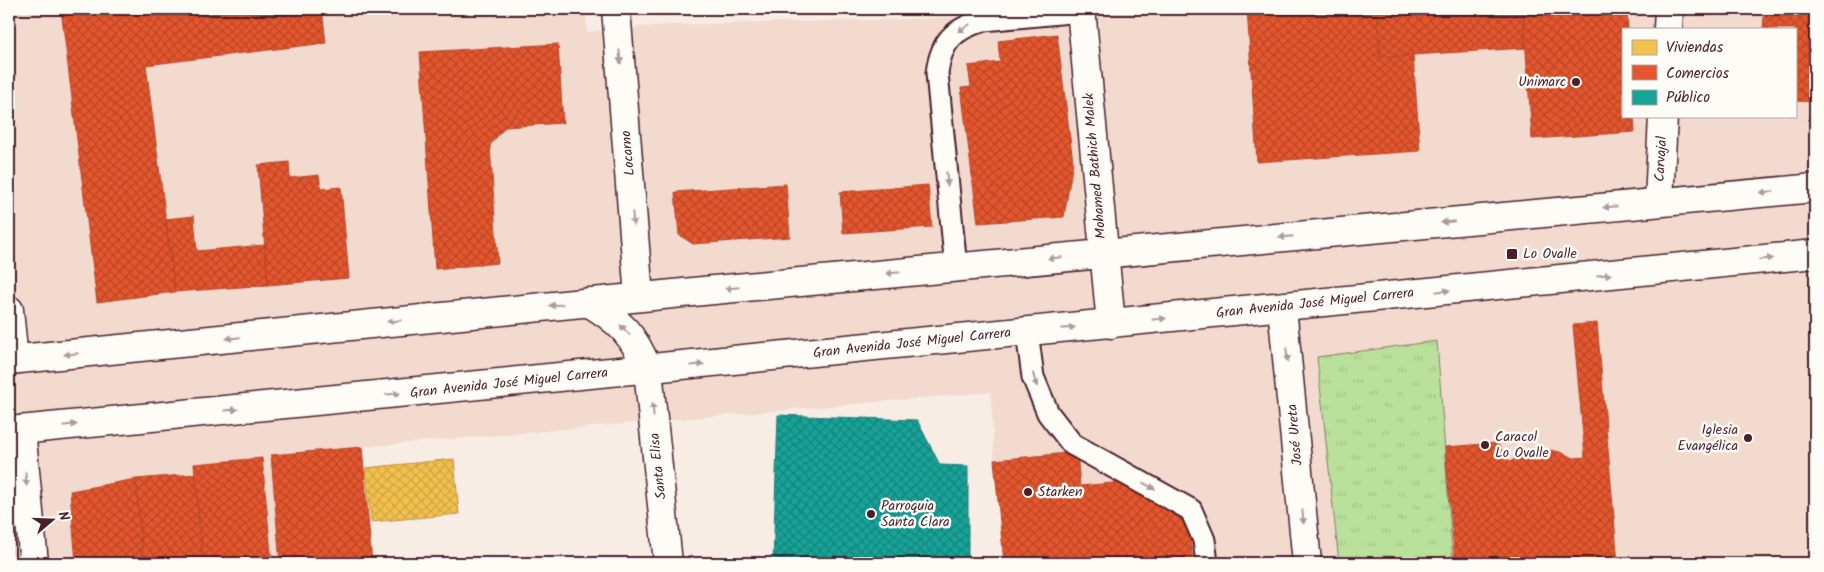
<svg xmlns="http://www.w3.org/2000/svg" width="1824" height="572" font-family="Kalam,sans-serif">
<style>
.built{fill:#f2dace;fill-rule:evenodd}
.grass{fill:url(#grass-tufts);stroke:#828064}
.homes{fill:url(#homes-cross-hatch);stroke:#c09044}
.shops{fill:url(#shops-cross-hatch);stroke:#b6462d}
.public{fill:url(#public-cross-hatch);stroke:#267b77}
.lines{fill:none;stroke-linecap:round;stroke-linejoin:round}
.service-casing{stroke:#4a1f2b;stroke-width:25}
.minor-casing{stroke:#4a1f2b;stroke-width:31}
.primary-casing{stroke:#4a1f2b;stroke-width:31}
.service{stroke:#fdfcf7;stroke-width:21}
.minor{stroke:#fdfcf7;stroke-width:28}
.primary{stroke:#fdfcf7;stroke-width:28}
.oneway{fill:#ac999b}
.poi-dot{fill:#4a1f2b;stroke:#fdfcf7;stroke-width:2}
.labels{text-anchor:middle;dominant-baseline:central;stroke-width:5;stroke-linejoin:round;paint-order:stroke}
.poi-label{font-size:14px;fill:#4a1f2b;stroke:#fdfcf7;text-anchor:start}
.street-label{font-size:14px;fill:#4a1f2b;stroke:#fdfcf7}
</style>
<defs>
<pattern id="grass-tufts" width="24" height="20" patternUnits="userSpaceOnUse" patternTransform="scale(1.25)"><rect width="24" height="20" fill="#bae19c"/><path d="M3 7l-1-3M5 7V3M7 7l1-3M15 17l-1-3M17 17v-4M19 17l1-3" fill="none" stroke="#a1c187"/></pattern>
<pattern id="homes-cross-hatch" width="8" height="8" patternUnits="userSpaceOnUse" patternTransform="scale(1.25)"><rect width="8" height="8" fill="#f2c14e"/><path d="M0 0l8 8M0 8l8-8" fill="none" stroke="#d1a544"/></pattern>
<pattern id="shops-cross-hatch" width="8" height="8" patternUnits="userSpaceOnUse" patternTransform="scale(1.25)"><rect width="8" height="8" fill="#e4572e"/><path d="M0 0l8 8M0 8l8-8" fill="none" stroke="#bb4727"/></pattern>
<pattern id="public-cross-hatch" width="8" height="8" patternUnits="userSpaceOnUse" patternTransform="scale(1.25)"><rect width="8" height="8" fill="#17a398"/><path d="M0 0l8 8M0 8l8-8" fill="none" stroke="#17847c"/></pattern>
</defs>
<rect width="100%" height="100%" fill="#f8ede4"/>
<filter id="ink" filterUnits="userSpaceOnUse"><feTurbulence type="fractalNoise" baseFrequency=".02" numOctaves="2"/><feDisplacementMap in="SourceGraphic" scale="10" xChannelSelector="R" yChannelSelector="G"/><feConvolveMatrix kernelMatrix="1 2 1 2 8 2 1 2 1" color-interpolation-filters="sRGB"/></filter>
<g filter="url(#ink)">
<path class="built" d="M9,9H586L587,32L665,25L879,20L1187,9H1815V563H1004L994,460L991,392L362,447L372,563H9ZM1623,29H1795V116H1623Z"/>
<path class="grass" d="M1437,341L1453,563H1339L1317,357Z"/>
<path class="homes" d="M454,459L459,514L371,522L365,468Z"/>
<path class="shops" d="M61,9H322L326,43L146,65L175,292L97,302Z
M1247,9H1377L1380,57L1413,55L1420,151L1257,162Z
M1377,9H1523L1526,48L1380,57Z
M1523,9H1627L1628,29H1623V116H1634L1635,132L1532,139Z
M1764,15L1815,17V102L1795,101V29H1763Z
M1057,34L1073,162L1064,217L978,223L961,88L971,87L968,66L1000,62L998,41Z
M558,44L563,123L505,127L490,145L498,263L435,269L420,52Z
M289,162L290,178L319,175L321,189L341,187L349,278L268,285L258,165Z
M786,184L790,237L693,244L679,235L675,192Z
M928,185L932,227L843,233L840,192Z
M194,216L197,251L265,245L268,285L175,292L165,219Z
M1597,323L1618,563H1455L1445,447L1497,443L1510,462L1522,454L1538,448L1560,452L1574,458L1585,457L1573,325Z
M362,447L372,563H280L271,455Z
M1077,452L1080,486L1134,481L1188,518L1193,563H1004L994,460Z
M262,458L272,563H203L194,464Z
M195,474L203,563H143L136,479Z
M136,479L143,563H76L70,491Z"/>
<path class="public" d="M778,415L917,420L940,465L968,466V563H773Z"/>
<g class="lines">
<g class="service-casing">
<path id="service" d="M956,268L937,73C941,41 954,29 984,20L1081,11
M1027,332L1033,377L1048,413L1072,444L1191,510L1204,540L1207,563"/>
</g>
<g class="minor-casing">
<path id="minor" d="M616,9L639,297
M1081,9L1111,324
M1668,29L1669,9
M1659,202L1663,116
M1282,307L1307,563
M9,310L14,360
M648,370L668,563
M21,430L34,563"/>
</g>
<g class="primary-casing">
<path id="primary" d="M588,302C620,321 634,335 648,370
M9,360L703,291L1815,188
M9,431L1815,254"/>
</g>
<use href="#service" class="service"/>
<use href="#minor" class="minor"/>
<use href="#primary" class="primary"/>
</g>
<defs><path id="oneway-solid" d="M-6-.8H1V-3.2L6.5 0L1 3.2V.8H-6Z" transform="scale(1.25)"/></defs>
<g class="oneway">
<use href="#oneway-solid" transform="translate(964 28) rotate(148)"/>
<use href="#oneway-solid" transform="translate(620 57) rotate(85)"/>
<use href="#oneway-solid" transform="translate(947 179) rotate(85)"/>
<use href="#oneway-solid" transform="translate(1767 192) rotate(175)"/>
<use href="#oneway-solid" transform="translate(1610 207) rotate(175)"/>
<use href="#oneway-solid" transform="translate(633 219) rotate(85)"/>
<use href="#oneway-solid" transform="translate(1448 222) rotate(175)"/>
<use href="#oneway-solid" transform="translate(1286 237) rotate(175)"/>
<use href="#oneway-solid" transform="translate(1055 258) rotate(175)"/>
<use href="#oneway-solid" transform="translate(1766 259) rotate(-6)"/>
<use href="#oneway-solid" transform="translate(893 273) rotate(175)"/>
<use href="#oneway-solid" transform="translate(1604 275) rotate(-6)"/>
<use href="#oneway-solid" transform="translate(732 288) rotate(175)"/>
<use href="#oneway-solid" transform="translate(1443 291) rotate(-6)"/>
<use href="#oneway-solid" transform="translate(556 305) rotate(174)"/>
<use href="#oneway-solid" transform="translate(1159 319) rotate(-6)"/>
<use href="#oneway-solid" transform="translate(394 321) rotate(174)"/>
<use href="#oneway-solid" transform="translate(1068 328) rotate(-5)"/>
<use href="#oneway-solid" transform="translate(625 330) rotate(-134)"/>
<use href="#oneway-solid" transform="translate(233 338) rotate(174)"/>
<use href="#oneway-solid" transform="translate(71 354) rotate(174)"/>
<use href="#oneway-solid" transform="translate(1287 355) rotate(84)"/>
<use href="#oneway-solid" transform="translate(697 365) rotate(-6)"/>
<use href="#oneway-solid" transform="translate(1035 380) rotate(73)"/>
<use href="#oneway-solid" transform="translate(393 394) rotate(-6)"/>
<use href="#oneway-solid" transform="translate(231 410) rotate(-6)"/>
<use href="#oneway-solid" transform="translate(653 410) rotate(-96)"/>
<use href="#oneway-solid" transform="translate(70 425) rotate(-6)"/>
<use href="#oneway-solid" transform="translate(26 479) rotate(85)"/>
<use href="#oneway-solid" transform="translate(1149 486) rotate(29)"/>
<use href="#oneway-solid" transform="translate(1303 517) rotate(85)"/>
</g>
</g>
<g class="poi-dot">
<circle cx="1576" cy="82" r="5"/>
<rect x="1506" y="248" width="12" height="12" rx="2.5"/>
<circle cx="1748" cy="438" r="5"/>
<circle cx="1485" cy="445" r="5"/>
<circle cx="1028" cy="492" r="5"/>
<circle cx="871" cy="514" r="5"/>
</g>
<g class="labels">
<g class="poi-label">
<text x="1566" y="82" text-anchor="end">Unimarc</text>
<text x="1523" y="254">Lo Ovalle</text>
<text x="1738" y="430" text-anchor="end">Iglesia<tspan x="1738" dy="16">Evangélica</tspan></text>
<text x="1495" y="437">Caracol<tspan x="1495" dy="16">Lo Ovalle</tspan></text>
<text x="1038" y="492">Starken</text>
<text x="881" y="506">Parroquia<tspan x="881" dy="16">Santa Clara</tspan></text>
</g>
<g class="street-label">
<text transform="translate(628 153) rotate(-95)">Locarno</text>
<text transform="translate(1661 159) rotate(-87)">Carvajal</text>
<text transform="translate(1095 166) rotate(-95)">Mohamed Bathich Malek</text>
<text transform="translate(1315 303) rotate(-6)">Gran Avenida José Miguel Carrera</text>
<text transform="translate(912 343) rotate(-6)">Gran Avenida José Miguel Carrera</text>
<text transform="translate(509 383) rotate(-6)">Gran Avenida José Miguel Carrera</text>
<text transform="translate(1295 435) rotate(-95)">José Ureta</text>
<text transform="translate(658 466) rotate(-96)">Santa Elisa</text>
</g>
</g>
<rect width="1824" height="572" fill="none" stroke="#fdfcf7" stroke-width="30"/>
<rect x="15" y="15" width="1794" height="542" fill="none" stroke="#4a1f2b" stroke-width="2" filter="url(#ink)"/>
<rect x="1622" y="28" width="175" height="90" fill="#fdfcf7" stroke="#b5a4a5"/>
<rect x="1632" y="40" width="25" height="15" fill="#f2c14e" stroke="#b5a4a5"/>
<text x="1666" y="52" font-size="15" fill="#4a1f2b">Viviendas</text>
<rect x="1632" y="65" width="25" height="15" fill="#e4572e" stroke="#b5a4a5"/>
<text x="1666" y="78" font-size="15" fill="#4a1f2b">Comercios</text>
<rect x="1632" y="90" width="25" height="15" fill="#17a398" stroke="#b5a4a5"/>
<text x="1666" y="102" font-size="15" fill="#4a1f2b">Público</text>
<g transform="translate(52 520) rotate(71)" stroke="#fdfcf7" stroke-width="4" paint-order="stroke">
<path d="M0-4L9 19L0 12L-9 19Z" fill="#4a1f2b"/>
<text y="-8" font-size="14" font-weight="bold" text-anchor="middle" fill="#4a1f2b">N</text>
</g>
</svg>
